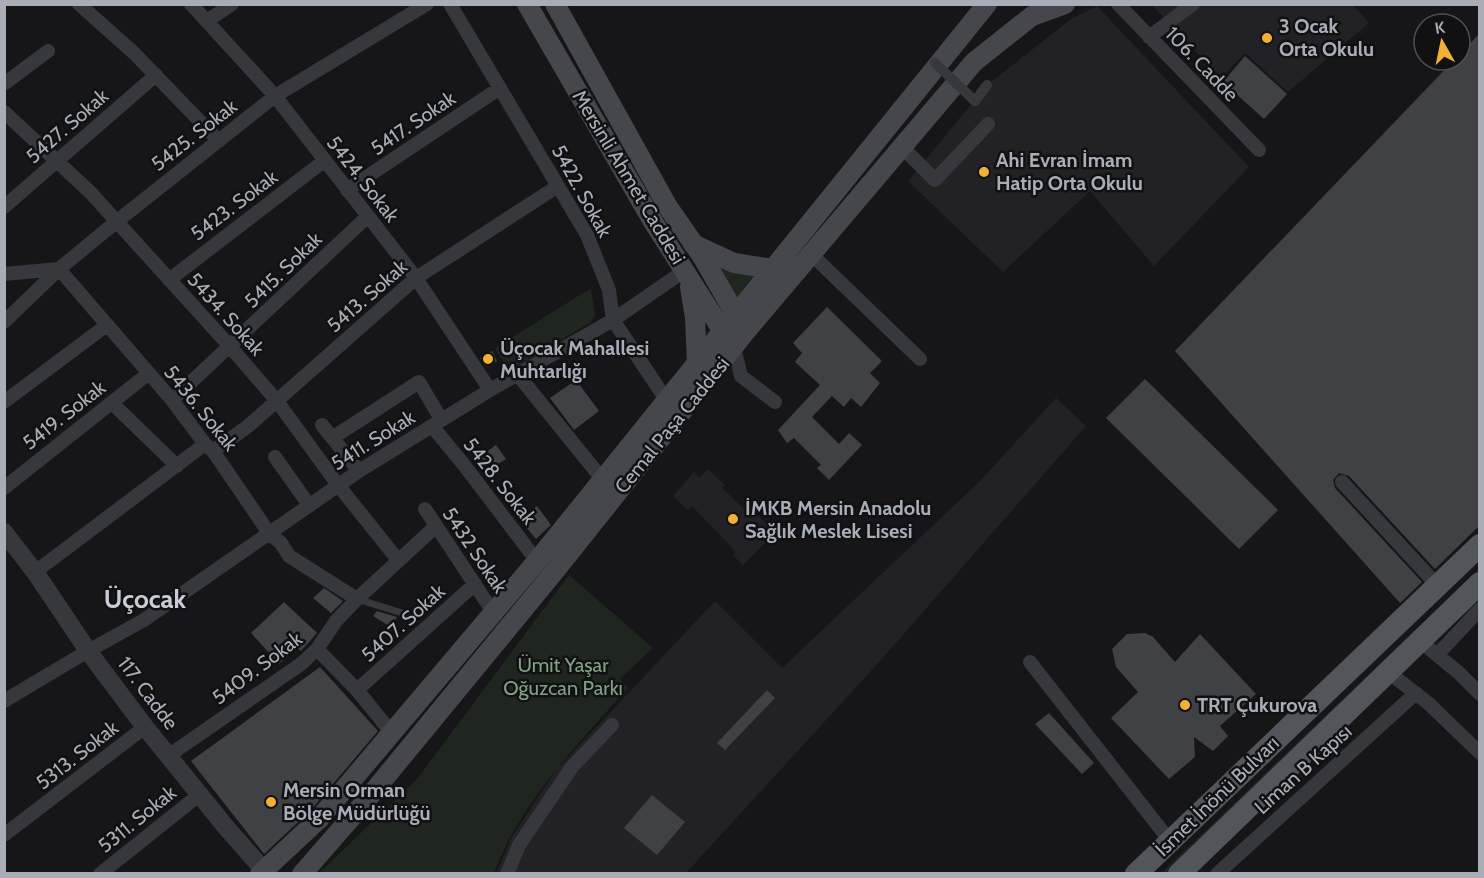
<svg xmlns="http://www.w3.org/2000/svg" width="1484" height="878" font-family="Cabin,sans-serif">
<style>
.built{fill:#222225}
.green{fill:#1e261f}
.building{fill:#404145}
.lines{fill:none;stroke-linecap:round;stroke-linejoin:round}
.service{stroke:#37383d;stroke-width:7}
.pedestrian{stroke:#37383d;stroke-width:10}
.minor{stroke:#37383d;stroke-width:14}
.tertiary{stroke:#37383d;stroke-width:18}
.secondary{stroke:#45474d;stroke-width:20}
.primary{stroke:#53555c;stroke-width:22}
.pedestrian-bridge{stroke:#37383d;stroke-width:10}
.poi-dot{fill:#f2b134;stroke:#111113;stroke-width:2}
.labels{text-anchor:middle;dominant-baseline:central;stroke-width:5;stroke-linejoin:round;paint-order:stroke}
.poi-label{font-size:20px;font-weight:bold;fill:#a8adb8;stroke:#111113;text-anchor:start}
.street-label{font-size:20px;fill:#a8adb8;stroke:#111113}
.park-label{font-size:20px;fill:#7fa381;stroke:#111113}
.district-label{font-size:26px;font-weight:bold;fill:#c9ccd4;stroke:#111113}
</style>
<rect width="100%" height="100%" fill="#161618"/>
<path class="built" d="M1152,5H1353L1369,23L1288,92L1245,53L1221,78Z
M1097,6L1249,167L1154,266L1090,191L1003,272L908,181L987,85L1071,19Z
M1056,398L1086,426L881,660L686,873L496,874L511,838L556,770L715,601L782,668L980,481Z
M708,469L725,485L722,488L747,512L750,509L769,526L763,533L769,539L743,565L733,555L736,552L692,506L688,510L673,496L694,472L699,478Z"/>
<path class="green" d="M705,253L756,277L735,303Z
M591,288L595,315L591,322L509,371L495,348Z
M1479,569V576L1166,873L1160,874Z
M569,575L653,648L620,679L628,688C586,735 541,781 511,836C504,848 499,861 494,873H319L417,779Z"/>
<path class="building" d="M1479,34V526L1435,569L1349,476L1339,473L1333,480L1335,488L1422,582L1400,603L1175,351L1454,60H1460V54Z
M1245,56L1287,94L1264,119L1223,82Z
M827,307L882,361L870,373L880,383L861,407L851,398L844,407L832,396L812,417L839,444L849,433L862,445L829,480L817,468L821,465L794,438L787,443L778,430L820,385L795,362L802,353L793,343Z
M492,351L497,361L485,366L480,358Z
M1145,379L1278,510L1239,549L1106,418Z
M576,380L599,411L574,430L550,398Z
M496,445L506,459L487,471L478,458Z
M537,506L551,525L536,539L520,520Z
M324,588L343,601L331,613L313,598Z
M284,602L317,633L301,651L297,648L279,664L251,633Z
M377,611L397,617L391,627L373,616Z
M1145,633L1153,637L1175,662L1200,634L1256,694L1220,726L1228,736L1213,751L1194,737L1195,757L1169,779L1111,718L1138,692L1116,667L1112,649L1127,634Z
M320,667L378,731L310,811L264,854L191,761Z
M767,690L775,698L725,750L717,743Z
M1049,713L1094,763L1082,774L1035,724Z
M652,795L685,822L657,855L624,828Z"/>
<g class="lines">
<path class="service" d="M357,599L402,613"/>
<path class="pedestrian" d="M975,101L987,85"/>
<path class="minor" d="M79,4L134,53L219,141
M191,4L275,96L416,278L490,390
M450,4L587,235L609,290L613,320L667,401
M1118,4L1259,150
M207,21L232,4
M1149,37L1193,4
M4,84L48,51
M4,112L90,192L226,342L277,401L338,485L398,560
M902,147L935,180L988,124
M347,190L500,88
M4,207L156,75
M811,254L920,359
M4,274L59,269L172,400L205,444L213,451L269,533L281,543L289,556L357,599
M169,280L324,161
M4,322L59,269L116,222L275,96L427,4
M734,348L741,376L775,402
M518,375L603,480
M172,400L368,216
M4,402L107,325
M112,403L177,466
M322,425L359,471
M432,426L464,465L537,561
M332,438L419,382L441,419
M213,451L247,427L416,278L558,186
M275,457L309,505
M1342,482L1437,585
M4,488L149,373
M425,509L493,612
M35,572L205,444
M1419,640L1459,673L1480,694
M317,649L357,690L391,732
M1437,655L1480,609
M1030,662L1170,841
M1387,671L1428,703L1480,753
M357,690L475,584
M4,701L88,651L144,620L359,471L490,390L613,320L684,271
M168,756L301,664L317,649L336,621L357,599L436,526
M4,835L145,727
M100,874L199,795
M507,874L519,845L572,767L612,725
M1217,874L1416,693"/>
<path class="tertiary" d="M4,532L35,572L88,651L145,727L225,826L267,874"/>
<path class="secondary" d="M527,4L652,220L729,341
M555,4L668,207L702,256L741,324
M693,244L734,263L772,269
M690,287L695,318L697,364
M260,874L319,819L537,561L987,4
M302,874L364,803L554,572L746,331L974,62L1032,16L1065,4"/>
<path class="primary" d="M1136,874L1480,545
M1179,874L1480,583"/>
<path class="pedestrian-bridge" d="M935,63L975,101"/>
</g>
<g class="poi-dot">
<circle cx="1267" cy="38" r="6"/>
<circle cx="984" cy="172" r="6"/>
<circle cx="488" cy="359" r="6"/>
<circle cx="733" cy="519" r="6"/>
<circle cx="1185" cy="705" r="6"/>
<circle cx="271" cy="802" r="6"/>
</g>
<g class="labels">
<g class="poi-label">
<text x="1279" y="26">3 Ocak<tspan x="1279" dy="23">Orta Okulu</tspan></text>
<text x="996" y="160">Ahi Evran İmam<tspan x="996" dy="23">Hatip Orta Okulu</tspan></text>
<text x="500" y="348">Üçocak Mahallesi<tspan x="500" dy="23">Muhtarlığı</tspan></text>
<text x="745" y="508">İMKB Mersin Anadolu<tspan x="745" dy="23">Sağlık Meslek Lisesi</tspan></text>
<text x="1197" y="705">TRT Çukurova</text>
<text x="283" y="790">Mersin Orman<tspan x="283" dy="23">Bölge Müdürlüğü</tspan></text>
</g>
<g class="street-label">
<text transform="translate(1202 64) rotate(46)">106. Cadde</text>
<text transform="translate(413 123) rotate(-34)">5417. Sokak</text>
<text transform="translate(67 126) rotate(-41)">5427. Sokak</text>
<text transform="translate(194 135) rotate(-38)">5425. Sokak</text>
<text transform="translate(629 177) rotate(59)">Mersinli Ahmet Caddesi</text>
<text transform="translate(363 179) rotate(52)">5424. Sokak</text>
<text transform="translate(582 191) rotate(61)">5422. Sokak</text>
<text transform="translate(234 205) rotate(-37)">5423. Sokak</text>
<text transform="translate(283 270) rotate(-44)">5415. Sokak</text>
<text transform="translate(367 296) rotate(-41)">5413. Sokak</text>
<text transform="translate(226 314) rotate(48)">5434. Sokak</text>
<text transform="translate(201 408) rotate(51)">5436. Sokak</text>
<text transform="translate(64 415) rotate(-38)">5419. Sokak</text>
<text transform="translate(672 425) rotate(-51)">Cemal Paşa Caddesi</text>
<text transform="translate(373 440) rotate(-32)">5411. Sokak</text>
<text transform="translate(500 481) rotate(52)">5428. Sokak</text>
<text transform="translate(475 550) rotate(56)">5432 Sokak</text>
<text transform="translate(403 623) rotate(-42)">5407. Sokak</text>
<text transform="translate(257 668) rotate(-37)">5409. Sokak</text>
<text transform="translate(148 693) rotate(53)">117. Cadde</text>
<text transform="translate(77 755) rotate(-38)">5313. Sokak</text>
<text transform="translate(1303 769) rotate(-42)">Liman B Kapısı</text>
<text transform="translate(1217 796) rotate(-44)">İsmet İnönü Bulvarı</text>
<text transform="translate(137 819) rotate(-39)">5311. Sokak</text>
</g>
<g class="park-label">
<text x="563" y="665">Ümit Yaşar<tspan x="563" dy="23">Oğuzcan Parkı</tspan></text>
</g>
<g class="district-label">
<text x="145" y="599">Üçocak</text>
</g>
</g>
<rect width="1484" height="878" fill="none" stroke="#a8adb8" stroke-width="12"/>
<g transform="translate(1442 42) rotate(351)"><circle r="28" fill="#111113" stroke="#4d4f55" stroke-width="1.5"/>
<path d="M0-4.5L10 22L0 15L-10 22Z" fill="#f2b134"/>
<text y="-9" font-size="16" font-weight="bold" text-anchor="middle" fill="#a8adb8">K</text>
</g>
</svg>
